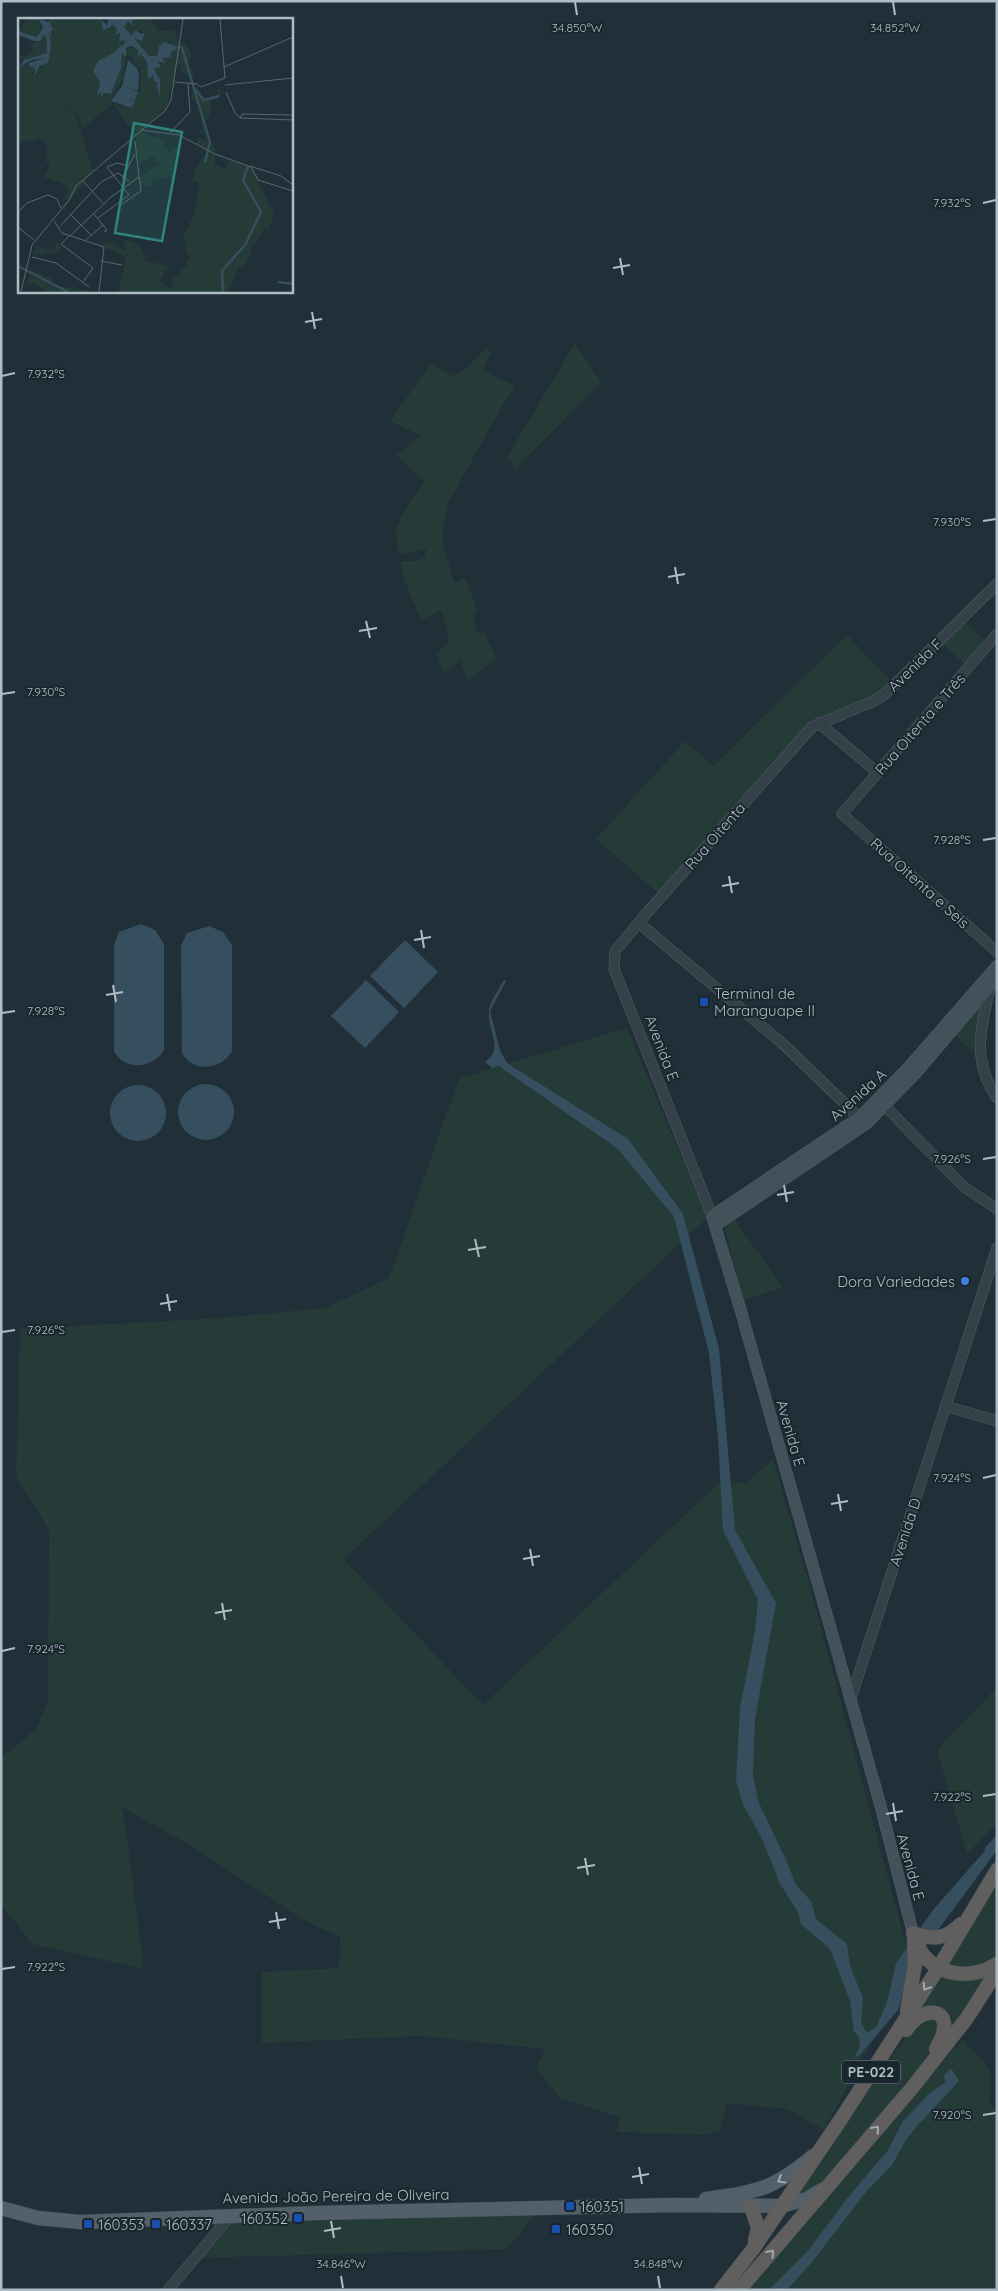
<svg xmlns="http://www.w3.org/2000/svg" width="998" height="2291" font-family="Quicksand,sans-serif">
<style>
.green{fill:#243b38}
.water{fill:#354f5f}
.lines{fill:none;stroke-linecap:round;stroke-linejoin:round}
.stream{stroke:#354f5f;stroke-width:3}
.tertiary-casing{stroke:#525f66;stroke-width:11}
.secondary-casing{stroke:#525f66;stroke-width:12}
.primary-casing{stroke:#3e4a52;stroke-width:15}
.trunk-casing{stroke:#3f4c53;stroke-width:15}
.tertiary{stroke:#354148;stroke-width:10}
.secondary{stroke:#43515b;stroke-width:11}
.primary{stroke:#536069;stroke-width:14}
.trunk{stroke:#605f5e;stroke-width:14}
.oneway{stroke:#9fa9b0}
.oneway2{stroke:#9daab3}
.ticks{fill:none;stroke:#afbcc5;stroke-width:2}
.transit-dot{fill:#1a4fb4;stroke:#1a262d;stroke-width:2}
.shop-dot{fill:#3f7fe0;stroke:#1a262d;stroke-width:2}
.labels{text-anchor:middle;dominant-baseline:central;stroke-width:4;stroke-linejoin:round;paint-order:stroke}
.shield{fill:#1a262d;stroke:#828f97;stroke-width:1}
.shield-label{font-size:14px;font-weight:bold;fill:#afbcc5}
.street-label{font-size:15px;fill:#afbcc5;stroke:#1a262d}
.poi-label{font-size:15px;fill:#afbcc5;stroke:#1a262d;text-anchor:start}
.inset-river{fill:none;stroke:#354f5f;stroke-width:2.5}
.inset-road{fill:none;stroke:#5a6770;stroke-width:1}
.view{fill:#2f847f;fill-opacity:0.15;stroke:#2f847f;stroke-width:2.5}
.inset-edge{fill:none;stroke:#afbcc5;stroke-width:2.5}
.ticks-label{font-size:12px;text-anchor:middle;fill:#afbcc5;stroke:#1a262d;stroke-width:4;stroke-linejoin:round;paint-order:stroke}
</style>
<rect width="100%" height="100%" fill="#212f38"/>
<path class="green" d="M575,343L601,382L516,469L507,457Z
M487,347L491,353L482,370L516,386L504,403L448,503L442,539L454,583L465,578L478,612L473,616L478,634L484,632L496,658L468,681L460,661L443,674L436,654L449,641L442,610L421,620L403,577L400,561H416L425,557L426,549L399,555L395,531L405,509L424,481L396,455L421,436L390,421L431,363L453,376L466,369Z
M962,619L988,644L968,667L939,641Z
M847,635L895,685L882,698L814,725L661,896L596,839L685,741L713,766Z
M989,988L978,1056L952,1033Z
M627,1028L707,1218L344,1559L483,1705L720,1482L746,1483L773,1459L808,1580L907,1948L896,1963L887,2002L871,2043L824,2130L787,2109L727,2103L720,2131L704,2135L617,2132L619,2117L560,2098L536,2068L545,2049L421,2036L262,2043V1972L339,1968L340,1937L307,1922L190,1845L123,1808L144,1969L32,1944L1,1904V1758L36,1729L48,1702L49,1530L16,1476L20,1329L220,1318L325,1308L389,1278L459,1078Z
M734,1219L783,1287L743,1301L724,1225Z
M997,1687V1823L967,1854L937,1750Z
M997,1882V1957L975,1971L945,1967Z
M941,1975C961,1982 968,1983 989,1976L950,2034L952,2017L945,2010L937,2005L909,2021Z
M933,2015L942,2024L930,2052L913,2080L827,2182L788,2203L910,2031Z
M963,2039L991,2071L990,2103L997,2111V2290H744Z
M541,2208L507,2249L199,2258L231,2215Z"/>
<path class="water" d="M141,924L155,930L164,944V1050C154,1068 124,1072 114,1051V945L119,932Z
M209,926L223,932L232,945V1051C222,1070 192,1073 182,1053L181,946L187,933Z
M405,940L438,972L404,1008L370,976Z
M366,980L399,1012L365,1048L331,1016Z
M504,980L506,981L490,1011L500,1050L507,1063L628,1139L683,1214L719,1349L735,1530L776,1603L755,1719L753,1774L758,1801L786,1860L796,1885L811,1901L816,1919L847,1944L850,1966L863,1998L861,2023L867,2033L876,2027L887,2002L896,1963L933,1910L997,1837V1850L910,1968L898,2010L860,2055L854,2058L860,2046L859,2037L854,2031L850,2001L830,1949L801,1924L798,1912L780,1884L763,1841L743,1804L736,1781L740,1708L755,1631L758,1600L723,1530L718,1437L709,1353L674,1217L618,1149L499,1066L492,1068L485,1062C505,1048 487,1031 489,1012C489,1002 499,989 504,980Z
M178 1112a28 28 0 1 1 56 0a28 28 0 1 1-56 0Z
M110 1113a28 28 0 1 1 56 0a28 28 0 1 1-56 0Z
M951,2068L959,2081L918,2125L906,2140L892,2165L866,2192L812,2262L787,2290H769L807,2252L849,2196L888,2150L903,2121L932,2091L945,2083L944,2075Z"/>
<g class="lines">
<path class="stream" d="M986,1849L997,1837"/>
<g class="tertiary-casing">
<path id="tertiary" d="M997,634L842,814L997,952
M819,723L878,773
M639,923L783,1044L865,1123
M990,987C981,1027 971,1061 997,1098
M885,1106L964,1187L997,1209
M712,1216L614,969L615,951L645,915L812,727L874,701L885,694L997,584
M945,1406L997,1421
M850,1701L997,1248
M168,2290L231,2215"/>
</g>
<g class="secondary-casing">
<path id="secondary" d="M716,1225L866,1124L915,1074L997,978
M913,1933L879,1800L740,1308L712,1216L860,1117L908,1068L997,966"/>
</g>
<g class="primary-casing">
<path id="primary" d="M706,2199C756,2192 773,2190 813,2156
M1,2208L38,2218L80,2222L317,2213L673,2205L781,2206L807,2199L822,2190"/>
</g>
<g class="trunk-casing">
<path id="trunk" d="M913,1933C916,1941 919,1951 925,1957C944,1978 975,1978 997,1964
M913,1933C933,1940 945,1940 961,1924
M907,2011L915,1964L914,1941
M906,2030C926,2000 960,2010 936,2049
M751,2206L758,2228L755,2241
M721,2290L753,2249L843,2116L939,1967L997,1870
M739,2290L912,2088L967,2018L997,1971"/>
</g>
<use href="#tertiary" class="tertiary"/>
<use href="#secondary" class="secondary"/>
<use href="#primary" class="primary"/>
<use href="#trunk" class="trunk"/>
</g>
<defs><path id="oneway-chevron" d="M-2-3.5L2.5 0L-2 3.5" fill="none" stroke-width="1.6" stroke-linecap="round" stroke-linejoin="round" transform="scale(1.25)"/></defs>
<g class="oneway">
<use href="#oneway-chevron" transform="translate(926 1987) rotate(123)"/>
<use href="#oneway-chevron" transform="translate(876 2129) rotate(-49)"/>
<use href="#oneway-chevron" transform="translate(771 2253) rotate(-48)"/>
</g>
<use class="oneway2" href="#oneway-chevron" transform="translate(781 2180) rotate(149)"/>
<path class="ticks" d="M575,2L577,15M893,2L895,15M983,203L996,200M620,258L623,275M613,268L630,265M312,312L315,329M305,322L322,319M2,376L15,373M983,521L996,519M675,567L678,584M668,577L685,574M366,621L370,638M359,631L377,628M2,694L15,692M983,840L996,838M729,876L732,893M722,886L739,883M421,930L424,948M414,940L431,937M113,985L116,1002M106,995L123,992M2,1013L15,1011M983,1159L996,1157M784,1185L787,1202M777,1195L794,1192M475,1239L479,1257M468,1250L486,1247M167,1294L170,1311M160,1304L177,1301M2,1332L15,1330M983,1478L996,1475M838,1494L841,1511M831,1504L848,1501M530,1549L533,1566M523,1559L540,1556M222,1603L225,1620M215,1613L232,1610M2,1651L15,1648M983,1796L996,1794M893,1803L896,1821M886,1814L903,1811M585,1858L588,1875M577,1868L595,1865M276,1912L279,1929M269,1922L286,1919M2,1969L15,1967M983,2115L996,2113M639,2167L642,2184M632,2177L649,2174M331,2221L334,2238M324,2231L341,2228M341,2276L343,2288M658,2276L660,2288"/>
<g class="transit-dot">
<rect x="699" y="997" width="10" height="10" rx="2.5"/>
<rect x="565" y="2201" width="10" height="10" rx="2.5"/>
<rect x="293" y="2213" width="10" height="10" rx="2.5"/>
<rect x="83" y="2219" width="10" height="10" rx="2.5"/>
<rect x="151" y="2219" width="10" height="10" rx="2.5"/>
<rect x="551" y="2224" width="10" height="10" rx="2.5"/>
</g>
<circle class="shop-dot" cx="965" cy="1281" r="5"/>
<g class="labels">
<rect class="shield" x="842" y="2060.5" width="58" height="23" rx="4"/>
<g class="shield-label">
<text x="871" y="2072">PE-022</text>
</g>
<g class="street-label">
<text transform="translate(915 665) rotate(-44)">Avenida F</text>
<text transform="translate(920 724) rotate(-49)">Rua Oitenta e Três</text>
<text transform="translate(715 836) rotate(-49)">Rua Oitenta</text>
<text transform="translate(920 883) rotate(42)">Rua Oitenta e Seis</text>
<text transform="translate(662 1048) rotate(69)">Avenida E</text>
<text transform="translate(858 1095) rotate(-42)">Avenida A</text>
<text transform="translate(791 1433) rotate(74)">Avenida E</text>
<text transform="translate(905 1532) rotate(-72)">Avenida D</text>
<text transform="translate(911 1867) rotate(75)">Avenida E</text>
<text transform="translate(336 2196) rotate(-1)">Avenida João Pereira de Oliveira</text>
</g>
<g class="poi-label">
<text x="714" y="993">Terminal de<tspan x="714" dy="17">Maranguape II</tspan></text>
<text x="955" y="1281" text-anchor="end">Dora Variedades</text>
<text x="580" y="2206">160351</text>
<text x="288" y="2218" text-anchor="end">160352</text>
<text x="98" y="2224">160353</text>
<text x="166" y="2224">160337</text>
<text x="566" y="2229">160350</text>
</g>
</g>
<g transform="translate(18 18)">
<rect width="275" height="275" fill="#212f38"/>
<path d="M10,1H21L24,6L19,19L0,13ZM27,1H83L85,13L94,7L99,11L101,22L106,21L107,25L92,38L81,42L76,55L80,57L84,79L96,71L103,51V40L105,37L108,40L105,61L92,82L95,86L113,90L121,73L125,75L122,73L123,50L115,45L113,36L108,39V30H118L120,40L121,35L124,36L130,49V58L132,61L134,56L138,69H140L141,76L143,78L136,50L144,47L138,43L146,38L152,39L151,35L158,29L152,24L146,26L139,38H131L116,20L123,22L127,15L118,12L112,17L105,5L110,3L116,7L115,1L120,2V5L123,1H132L141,13H157L160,24L167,25L174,38L170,45L175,52L174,66L183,74L185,81L201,78L199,72H202L203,78L193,81L192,96L188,103L189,118L198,132L196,134L178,126L181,119L187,122V114L181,115L185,111L179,86L174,82V64L172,59L162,54L163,48L160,47L148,90L123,114L149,123L145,128L153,135L154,128L159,130L163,137L156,141L155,159H137L131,168L123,169L121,159L141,146L135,138L121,146L117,123L122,115L110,127L115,114L95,86L64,110L59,95L29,76L57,95L75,152H80L81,155L77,152L65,165L44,194L50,181H45L51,173L47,167L26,159L32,146L27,143L30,131L27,125L21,118L20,121L0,125V49L30,39L33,29L31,13L34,18L36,12L32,6L34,2ZM30,39V45L22,48L26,49L21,51L19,60L17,50L11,48V45ZM27,17L29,35L9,41L0,39V36L6,39L16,32L11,28ZM181,128L199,137L196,145L204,149L208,150L211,142L233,150L240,156L239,162L256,196L251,210L247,209L234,230L227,248L221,250L210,274H100L108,239L83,228L91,223L108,233L104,225L108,222L115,224L122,228L128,243L151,248L142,262L152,271H154L153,260L163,257L161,254L169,247L167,244L173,238L168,235L166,217L177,195L181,164L174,162L181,144L189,135ZM37,226H42V234L15,237L19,227L33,233L37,231ZM13,253L32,259L40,268L80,274H27L16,265L8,266Z" fill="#243b38" fill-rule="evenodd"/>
<path d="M21,1L31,4L34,1L32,6L36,12L33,13L34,19L31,14L33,29L30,45L22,48L17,58V50L11,48V45L29,39L14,42L1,49L7,41L0,39L9,41L29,35L28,19L26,17L22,23H16L0,17V13L19,19L25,9ZM83,1L89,8L90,1H117L114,2L116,8L110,3L106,9L113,17L118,12L123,16L127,15L124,23L116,20L131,38H139L141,28L147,24L161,29L152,35L153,39L144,40L147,45L138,43L144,48L136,51L142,62V79L139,68L137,75L139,64H136L135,57L131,61L130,59L129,44L122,35L120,41V32L114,28L108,30V39L104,36L103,51L93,76L87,75L83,79V74L79,78L82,64L75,53L80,43L99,33L103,36L98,32L107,25L106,21L101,24L102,15L98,17L99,11L95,7L85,13ZM110,42L119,50L121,58L120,73L106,68L120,74L117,83L110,81L117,84L113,90L93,83L104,68Z" fill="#354f5f"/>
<path class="inset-river" d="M160,29L164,30L192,124L187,144M176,70L186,82L201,78M0,248L50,274M260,264L275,266M205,274L204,253L227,227L243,194L225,162L230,148"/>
<path class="inset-road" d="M206,49L275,19M157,64L179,66L183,69L207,60L202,1M207,67L275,60M208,74L217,95L222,100M275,97L224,96L222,100L275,102M131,106L147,93L153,82L165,1M123,112L161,117L197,136L233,149L240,162L275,173M152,115L172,94L170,66M232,148L263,158L275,167M104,160L117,136M65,163L85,185M101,188L123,173L121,159M0,194L9,185L30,177L39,181L43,190M75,195L89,212L86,214M53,197L73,217M80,200L111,177L89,149L99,145L111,148M36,203L44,215L86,229L81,274M43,207L83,164L100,155L111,163M0,209L16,222M52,217L43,226L75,250L65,264M52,218L93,179L121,159L117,123M68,222L85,207M14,239L38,245L71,269M83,243L104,247M3,274L14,227L51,182L58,168L131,106"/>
<path class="view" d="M116,105L164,114L144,223L97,215Z"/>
<rect width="275" height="275" class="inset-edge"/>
</g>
<g class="ticks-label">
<text x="895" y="32">34.852°W</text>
<text x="577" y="32">34.850°W</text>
<text x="952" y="207">7.932°S</text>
<text x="46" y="378">7.932°S</text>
<text x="952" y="526">7.930°S</text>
<text x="46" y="696">7.930°S</text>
<text x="952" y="844">7.928°S</text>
<text x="46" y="1015">7.928°S</text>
<text x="952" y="1163">7.926°S</text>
<text x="46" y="1334">7.926°S</text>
<text x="952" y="1482">7.924°S</text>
<text x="46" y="1653">7.924°S</text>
<text x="952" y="1801">7.922°S</text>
<text x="46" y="1971">7.922°S</text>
<text x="952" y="2119">7.920°S</text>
<text x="341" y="2268">34.846°W</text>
<text x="658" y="2268">34.848°W</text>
</g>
<rect width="998" height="2291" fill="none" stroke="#afbcc5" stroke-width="5"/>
</svg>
